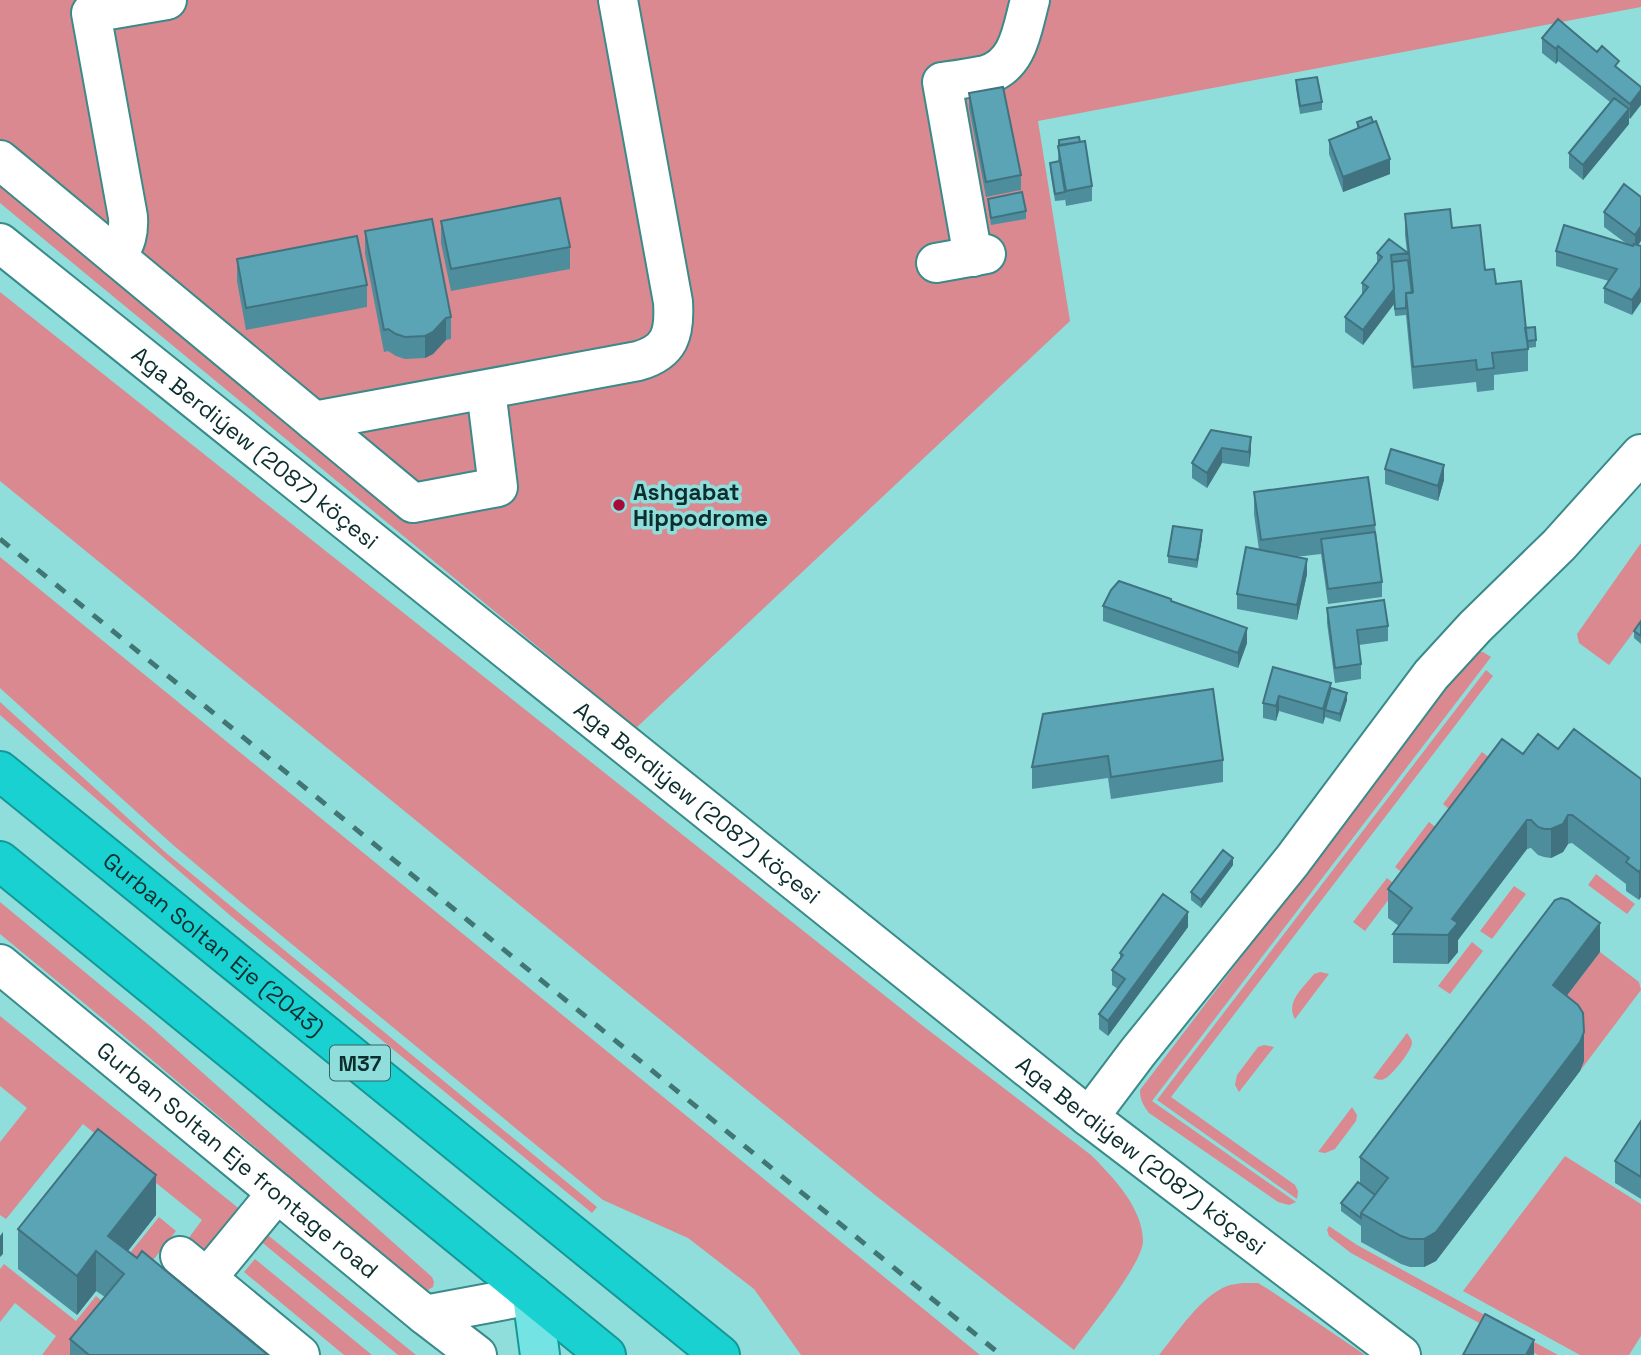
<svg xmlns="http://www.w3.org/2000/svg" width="1641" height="1355" font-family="'Space Grotesk',sans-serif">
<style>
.green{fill:#da8990}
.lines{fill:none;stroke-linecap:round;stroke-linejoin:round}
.minor-casing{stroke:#3a8a89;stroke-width:42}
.major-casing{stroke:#149897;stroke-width:42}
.highway-casing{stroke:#149897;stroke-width:42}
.minor{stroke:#fff;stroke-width:38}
.major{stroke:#74e3e3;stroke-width:38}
.highway{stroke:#18d1d0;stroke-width:38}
.rail{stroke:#417674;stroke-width:5;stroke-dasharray:12 12;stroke-linecap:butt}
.wall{fill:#4e8d9c}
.shaded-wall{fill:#40737f}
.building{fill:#5ba4b5;stroke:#40737f;stroke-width:2}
.poi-dot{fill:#a50a39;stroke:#8fdedc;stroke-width:2.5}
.labels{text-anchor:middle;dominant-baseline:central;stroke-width:7;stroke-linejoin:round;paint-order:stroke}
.shield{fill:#8fdedc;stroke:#336362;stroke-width:2}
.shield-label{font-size:21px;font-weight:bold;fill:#0c2e2d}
.street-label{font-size:23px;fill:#0c2e2d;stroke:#8fdedc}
.poi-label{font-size:23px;font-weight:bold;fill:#0c2e2d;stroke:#8fdedc;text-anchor:start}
</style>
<rect width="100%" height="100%" fill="#8fdedc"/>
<path class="green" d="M0,0H1641V7L1038,121L1070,321L636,728L0,203Z
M0,292L923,1026L1091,1155C1112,1176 1143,1208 1143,1241C1143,1263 1090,1328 1074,1350L875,1195L0,481Z
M1641,543V622L1609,665L1579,643L1577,634Z
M0,557L980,1355H801L754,1289L688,1238L603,1200L243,904L172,844L0,688Z
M1478,652H1483L1491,657L1152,1101L1296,1202L1289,1205L1278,1202L1149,1113C1143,1105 1140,1100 1140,1090L1470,657Z
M1486,670L1493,676L1171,1097L1295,1185L1298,1191L1297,1199L1157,1100Z
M0,702L165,852L597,1207L592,1213L232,917L0,715Z
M1482,752L1494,761L1454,813L1443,804Z
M1429,822L1441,831L1407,876L1395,867Z
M1596,874L1635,904L1627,914L1588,885Z
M1387,878L1398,887L1365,931L1353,922Z
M1514,886L1526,894L1492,939L1480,931Z
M0,902L150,1026L432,1277L434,1282L433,1287L428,1290L422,1288L113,1027L0,934Z
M1472,942L1483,951L1450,994L1438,986Z
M1600,952L1639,982L1641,990L1580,1071L1584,1061L1583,1041L1553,1014Z
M1320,972L1329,974L1295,1019C1285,1002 1304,987 1314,974Z
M0,1016L242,1211L207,1255L188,1239L202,1220L83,1124L6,1219L0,1215V1142L27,1108L0,1086Z
M1407,1033C1409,1036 1412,1039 1412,1043C1412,1050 1391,1077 1384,1079C1379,1081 1378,1079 1373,1078Z
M1264,1045L1274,1047L1239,1092L1235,1085L1237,1075L1258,1047Z
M1352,1107L1357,1115L1356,1121L1335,1149L1325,1153L1318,1152Z
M1565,1156L1641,1204V1336L1629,1355H1580L1463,1291Z
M159,1217L176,1231L131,1288L113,1274Z
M1329,1226L1357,1245L1558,1355H1538L1351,1253L1329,1236L1327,1230Z
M264,1232L416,1355H398L258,1239Z
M255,1259L372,1355H344L244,1272Z
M4,1264L76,1321L96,1296L113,1310L77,1355H42L56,1336L15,1303L0,1322V1269Z
M1243,1283H1258L1268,1289L1365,1355H1159C1177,1333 1200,1297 1227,1286C1232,1284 1238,1284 1243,1283Z"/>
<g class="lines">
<g class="minor-casing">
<g id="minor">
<path d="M0,160L413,503L498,487L486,390"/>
<path id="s1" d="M0,243L1089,1117L1401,1355"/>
<path d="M117,257C126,243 129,233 128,217L91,13L167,0"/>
<path d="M973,257L942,82C956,80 971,78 985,75C1019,66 1022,29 1030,0"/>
<path d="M936,263L986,254"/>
<path d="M314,421L638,361C670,352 675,334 673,302L618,0"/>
<path id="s2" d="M0,964L425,1315L477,1355"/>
<path d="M1089,1117L1138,1052L1292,861L1431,675L1475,627L1559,545L1641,454"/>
<path d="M180,1256L300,1355"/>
<path d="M207,1278L277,1193"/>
<path d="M425,1315L532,1295"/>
</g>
</g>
<g class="major-casing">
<path id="major" d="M532,1295L540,1355"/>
</g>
<g class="highway-casing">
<g id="highway">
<path id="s3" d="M0,771L720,1355"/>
<path d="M0,861L606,1355"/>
</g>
</g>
<use href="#minor" class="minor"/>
<use href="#major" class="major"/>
<use href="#highway" class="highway"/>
<path class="rail" d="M0,539L1001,1355"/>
</g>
<path class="wall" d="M1542,38L1619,69L1641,87L1630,119L1629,118V124L1583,180L1569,168V153L1610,102L1558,61L1556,64L1542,53Z
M1296,80L1322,102V110L1300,114L1296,88Z
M969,93L1021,175V190L986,197L969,108Z
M1357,122L1390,174L1343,192L1329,154V140L1357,129Z
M1059,140L1092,186V201L1066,206L1065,198V200L1055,201L1050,170V163L1058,161Z
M1624,184L1638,245L1632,315L1604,303V288L1609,281L1556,266V251L1627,244L1604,227V212Z
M988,199L1026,211V219L991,225L988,206Z
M1405,214L1452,228L1485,270L1525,328L1536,340V347L1528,348V371L1494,375V390L1477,392L1476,382L1413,389L1406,315L1395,316L1394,304L1363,345L1345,332V317L1362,295V283L1377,262V253L1407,252L1405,235Z
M441,221L570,247V269L451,291L441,243Z
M365,231L451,317V339L446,340L433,354L425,358L405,359L396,356L388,351L384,352L365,253Z
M237,259L367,285V307L246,330L237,281Z
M1211,430L1251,451L1249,467L1222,463L1207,488L1192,478V463Z
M1385,469L1444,480L1438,501L1385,484Z
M1254,492L1375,525L1382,582V597L1328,604L1321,554L1295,557L1307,574L1297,620L1237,609V594L1259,550L1254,514Z
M1202,538L1197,568L1168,563V556Z
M1171,601L1247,643L1238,668L1103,621V606Z
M1327,608L1388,626V641L1359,645L1361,664V679L1335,683L1327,623Z
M1641,621V644L1634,638V631Z
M1273,667L1331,691L1347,700L1340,722L1325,717L1323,724L1279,711L1276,721L1263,718V703Z
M1043,714L1223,760V782L1111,799L1108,778L1032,789V767Z
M1558,749L1641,779L1639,900L1626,891V884L1572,843L1568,844L1563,852L1551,858L1544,857L1538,855L1531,848L1527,849L1458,940V952L1448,964L1393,963V934L1399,926L1388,918V889L1523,754Z
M1233,865L1201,908L1191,900V892Z
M1188,927L1108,1036L1099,1029V1014L1118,989L1112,985V970L1120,958V953Z
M1600,952L1566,996L1584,1061L1580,1071L1436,1261L1424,1267H1410L1401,1264L1361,1242V1226L1341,1211V1203L1360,1184V1157Z
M1641,1121V1199L1615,1183V1161Z
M156,1215L128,1251L268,1355H70V1339L105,1297L96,1291L77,1315L18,1269V1229Z"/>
<path class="shaded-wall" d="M1558,46V61L1556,64V49Z
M1641,90V105L1630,119V104Z
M1629,109V124L1583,180V165Z
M1390,159V174L1343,192V177Z
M1641,226V241L1635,250V235Z
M1641,287V302L1632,315V300Z
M1394,289V304L1363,345V330Z
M446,318V340L433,354L425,358V336Z
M1251,437V451L1249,467V452Z
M1222,448V463L1207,488V473Z
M1444,465V480L1438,501V486Z
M1202,530V538L1197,568V560Z
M1307,559V574L1297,620V605Z
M1247,628V643L1238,668V653Z
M1331,683V698L1325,710V717L1323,724V709Z
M1347,693V700L1340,722V714Z
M1279,696V711L1276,721V706Z
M1568,815V844L1563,852L1551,858V829Z
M1527,820V849L1458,940V952L1448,964V935L1452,919Z
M1233,858V865L1201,908V900Z
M1641,869V897L1639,900V872Z
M1188,912V927L1108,1036V1021Z
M1600,923V952L1553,1014V985Z
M1584,1032V1061L1580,1071L1436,1261L1424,1267V1239Z
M156,1175V1215L116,1266L108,1236Z
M3,1232V1254L0,1257V1236Z
M96,1251V1291L77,1315V1276Z
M1534,1340V1355H1526Z"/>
<path class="building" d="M1558,19L1597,52L1602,46L1619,61L1615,66L1641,87V90L1630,104L1558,46L1556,49L1542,38Z
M1317,77L1322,102L1300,106L1296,80Z
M1003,87L1021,175L986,182L969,93Z
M1614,98L1629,109L1583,165L1569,153Z
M1371,117L1373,122L1359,128L1357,122Z
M1376,121L1390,159L1343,177L1329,140Z
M1079,137L1080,142L1059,145V140Z
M1085,141L1092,186L1066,191L1058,146Z
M1060,161L1065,192L1055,194L1050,163Z
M1624,184L1641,197V226L1635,235L1604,212Z
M1022,192L1026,211L991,218L988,199Z
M560,198L570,247L451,269L441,221Z
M1450,209L1452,228L1480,225L1485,270L1494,269L1496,284L1521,281L1528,349L1492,353L1494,368L1477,370L1476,360L1413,367L1406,293L1413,292L1405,214Z
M432,219L451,317L446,318L433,332L425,336L405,337L396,334L388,329L384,330L365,231Z
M1564,225L1633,246L1634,244L1641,246V287L1632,300L1604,288L1617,269L1556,251Z
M357,236L367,285L246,308L237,259Z
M1389,239L1408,253L1391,255L1394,289L1363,330L1345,317L1368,287L1362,283L1382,257L1377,253Z
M1408,260L1412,293H1406V308L1395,309L1392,262Z
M1535,327L1536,340L1527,341L1525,328Z
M1211,430L1251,437L1249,452L1222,448L1207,473L1192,463Z
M1391,449L1444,465L1438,486L1385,469Z
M1368,477L1375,525L1261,540L1254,492Z
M1173,526L1202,530L1197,560L1168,556Z
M1375,532L1382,582L1328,589L1321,539Z
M1246,547L1307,559L1297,605L1237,594Z
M1119,581L1171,599V601L1247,628L1238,653L1103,606L1111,590Z
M1384,600L1388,626L1357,630L1361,664L1335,668L1327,608Z
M1641,621V636L1634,631Z
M1273,667L1331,683L1323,709L1279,696L1276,706L1263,703Z
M1331,688L1347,693L1340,714L1325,710Z
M1213,689L1223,760L1111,777L1108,756L1032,767L1043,714Z
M1574,729L1641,779V869L1639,872L1626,862L1629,858L1572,815H1568L1563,824L1551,829H1544L1538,827L1531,820H1527L1452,919L1458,923L1448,935L1393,934L1412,908L1388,889L1502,739L1523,754L1538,734L1558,749Z
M1223,850L1233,858L1201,900L1191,892Z
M1163,894L1188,912L1108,1021L1099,1014L1125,979L1112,970L1123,955L1120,953Z
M1561,898L1568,900L1600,923L1553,985L1578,1005L1583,1013L1584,1032L1580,1042L1436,1232L1424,1239H1410L1401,1236L1361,1213L1388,1178L1360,1157L1555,900Z
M1641,1121V1177L1615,1161Z
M98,1129L156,1175L108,1236L137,1258L142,1251L268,1355H89L70,1339L124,1274L96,1251L77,1276L18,1229Z
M1358,1182L1375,1195L1361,1213V1218L1341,1203Z
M1485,1314L1534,1340L1526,1355H1463Z"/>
<circle class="poi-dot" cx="619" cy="505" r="7"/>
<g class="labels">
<rect class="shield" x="330" y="1045.5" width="60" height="35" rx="5"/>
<g class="shield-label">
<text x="360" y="1063">M37</text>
</g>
<g class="street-label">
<text stroke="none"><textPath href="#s1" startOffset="327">Aga Berdiýew (2087) köçesi</textPath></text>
<text stroke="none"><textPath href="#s1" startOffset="894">Aga Berdiýew (2087) köçesi</textPath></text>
<text stroke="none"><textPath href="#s3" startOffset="275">Gurban Soltan Eje (2043)</textPath></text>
<text stroke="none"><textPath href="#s1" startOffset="1461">Aga Berdiýew (2087) köçesi</textPath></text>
<text stroke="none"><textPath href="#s2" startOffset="308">Gurban Soltan Eje frontage road</textPath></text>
</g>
<g class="poi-label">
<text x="633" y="492">Ashgabat<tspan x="633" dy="26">Hippodrome</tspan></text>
</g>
</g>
</svg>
